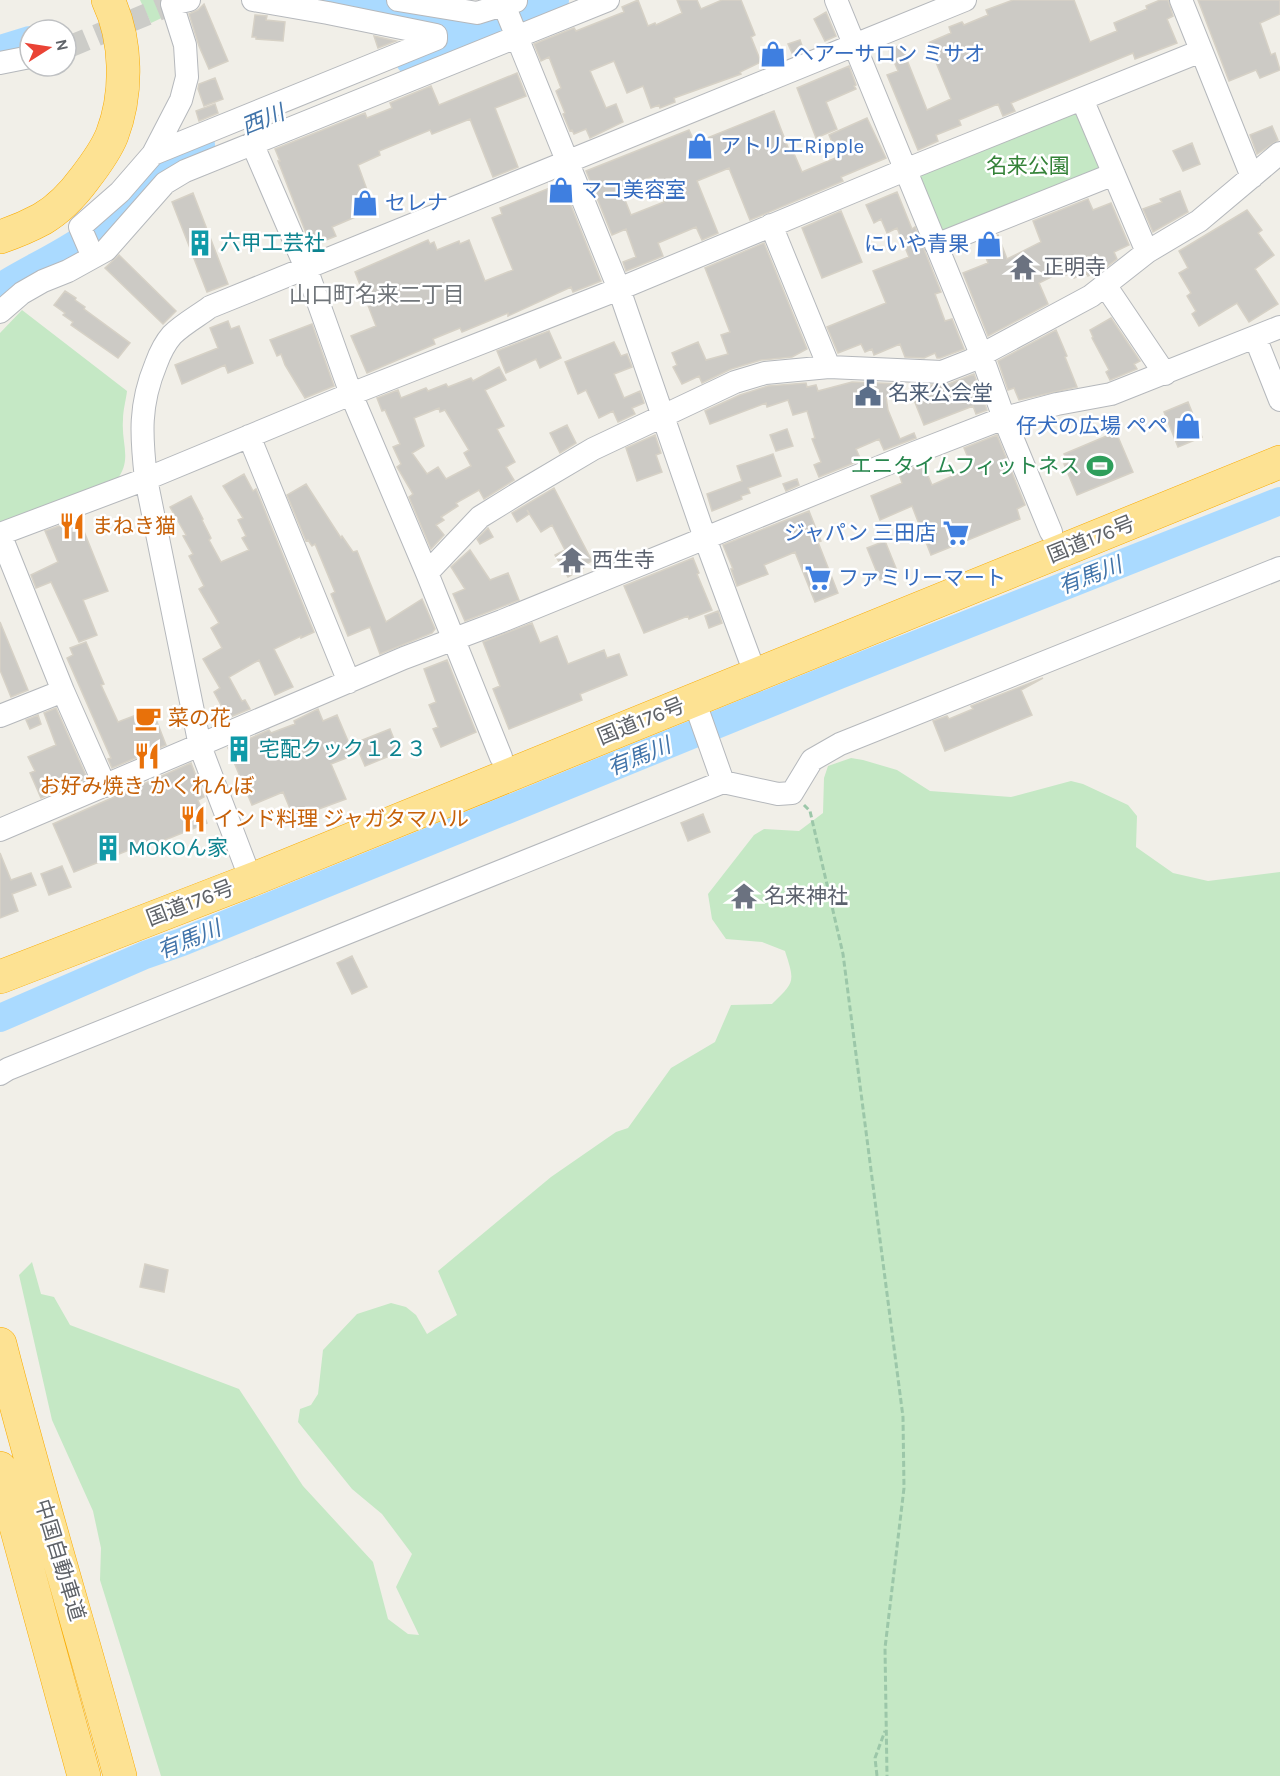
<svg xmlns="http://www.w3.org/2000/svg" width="1280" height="1776" font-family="Karla,'Noto Sans JP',sans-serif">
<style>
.green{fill:#c5e8c5}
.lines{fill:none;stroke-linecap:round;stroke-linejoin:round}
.river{stroke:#aadaff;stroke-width:28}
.building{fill:#cccac5;stroke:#d6d1c6;stroke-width:1.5;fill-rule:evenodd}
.minor-tunnel{stroke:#ccccc8;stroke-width:22;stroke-dasharray:22 11;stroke-linecap:butt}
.minor-casing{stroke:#b5b8bc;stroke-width:24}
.highway-casing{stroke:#f9ab00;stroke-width:34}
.path{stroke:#9cc7a9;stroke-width:3;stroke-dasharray:6 3;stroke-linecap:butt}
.minor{stroke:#fff;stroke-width:22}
.highway{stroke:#fde293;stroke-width:33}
.labels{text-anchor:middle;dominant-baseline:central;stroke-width:5;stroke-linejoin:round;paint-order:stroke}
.shop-label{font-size:21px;fill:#366cbe;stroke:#fff;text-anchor:start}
.park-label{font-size:21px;fill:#348238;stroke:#fff}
.culture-label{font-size:21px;fill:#0d838f;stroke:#fff;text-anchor:start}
.worship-label{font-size:21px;fill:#5b616d;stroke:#fff;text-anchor:start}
.service-label{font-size:21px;fill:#4e5e75;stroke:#fff;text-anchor:start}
.leisure-label{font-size:21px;fill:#27864d;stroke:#fff;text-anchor:end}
.food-label{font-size:21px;fill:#c56008;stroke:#fff;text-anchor:start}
.street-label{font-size:21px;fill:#5f6368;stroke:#fff}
.water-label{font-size:22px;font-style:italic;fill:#4174aa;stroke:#fff}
.neighbourhood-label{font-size:22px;fill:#70757a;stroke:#fff}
</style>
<rect width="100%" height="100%" fill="#f1efe8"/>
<path class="green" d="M140,0H165L168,15L151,23Z
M1074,109L1104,166L951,235L937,231L916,179L920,172Z
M22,310L127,391C126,400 123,410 123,420C121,444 133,460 116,481L0,523V333Z
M851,758L863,760L897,770L930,791L1011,797L1071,781L1083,784L1128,805L1137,816L1136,847L1173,873L1208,881L1280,872V1776H161L100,1580L101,1548L93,1511L52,1420L19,1275L32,1262L41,1294L54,1297L70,1325L239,1389L303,1486L373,1562L388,1619L408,1634L419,1635L396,1587L412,1554L382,1514L352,1489L298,1422L300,1409L311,1405L318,1394L323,1350L357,1314L391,1303L406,1307L416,1315L427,1334L457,1315L438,1271L551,1177L616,1132L628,1128L671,1068L715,1042L731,1005L772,1004C795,982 795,982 785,951L762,942L726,939L712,919L708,894L754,835L764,829L799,831L823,813L824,778L828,766Z"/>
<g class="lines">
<path class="river" d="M331,0L478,29
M0,49L30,40
M410,61L478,29L555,0
M0,287C32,267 68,252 99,228C124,209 140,177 167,160C177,154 190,150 201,145
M0,1018L145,955L182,942L839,675L1280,501"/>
</g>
<path class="building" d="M638,0L648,26L655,23L656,25L682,13L677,0H697L701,9L722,0H741L755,35L751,37L761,62L740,72L741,74L674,98L675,102L660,108L659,105L651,108L643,86L627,93L614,61L590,71L606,108L616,104L623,122L590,138L586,129L574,134L572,130L570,131L563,114L565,113L556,91L561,88L549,57L541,61L534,44L574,28L576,31L624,12L622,7Z
M1013,0H1074L1090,42L1117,31L1114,23L1147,9L1146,6L1160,0H1168L1173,16L1167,19L1177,43L1135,59L1133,53L1011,103L1015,111L1003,116L998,104L959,120L961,125L936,135L938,141L918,150L887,75L898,71L889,50L901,45L927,110L951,99L928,43L951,33L949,27L962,22L964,25L988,15L986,10Z
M1198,0H1280V14L1260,23L1271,55L1275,53L1280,70L1260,78L1256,70L1229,81Z
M204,4L228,61L209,69L199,46L189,14L198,10Z
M826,12L836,36L825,41L814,19Z
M255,15L267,16L266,20L285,22L283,41L256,39V37H252Z
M374,36L396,41L378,48Z
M800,40L804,51L793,55L788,44Z
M849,66L856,85L854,86L856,89L826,102L837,129L816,138L797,88Z
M517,73L526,96L495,108L518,167L493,177L470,119L432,134L430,130L379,151L380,155L358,165L374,209L332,227L336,236L311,246L278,161H280L275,149L365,113L367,118L392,108L390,103L431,86L439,105Z
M215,78L223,99L204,106L198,89L199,84Z
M215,104L218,113L199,121L196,111Z
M774,111L789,150L792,149L802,172L838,157L829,135L867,118L886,158L841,177L843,181L750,220L729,168L697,181L718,233L702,240L696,227L658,243L663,256L626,271L623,262L636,257L626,229L612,235L586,171L689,130L695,143ZM654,176L664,202L631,215L621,190Z
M1272,126L1278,140L1257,154L1250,135Z
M1192,143L1200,164L1183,171L1173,151Z
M562,183L601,281L573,292L571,287L508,316V313L462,332L460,328L433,339L435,344L367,373L351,336L376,326L355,272L428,240L430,244L434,242L437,250L459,241L460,244L469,240L485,281L513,270L492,218L502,214L500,208Z
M1180,191L1188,212L1153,232L1143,209L1162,202L1160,199Z
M897,192L912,229L915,227L941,292L935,294L945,321L952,319L964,349L940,358H937L935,353L924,358L905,357L900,344L874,355L872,349L865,352L861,344L838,353L827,327L886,303L873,271L909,257L897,228L887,233L881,219L874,223L866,205Z
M193,193L228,284L207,292L172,202Z
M1088,199L1093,210L1111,203L1129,245L1114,252L1117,259L1105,268L1088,276L1087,273L1074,278L1071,273L1063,276L1061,272L1039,283L1048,304L988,336L963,273L988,263L980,242L998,235L1007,259L1041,242L1033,221Z
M1247,210L1262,230L1258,233L1274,255L1255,269L1278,304L1249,322L1237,303L1199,326L1192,314L1196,311L1187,296L1191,293L1179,273L1188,268L1179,251Z
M841,211L862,262L822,278L802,228Z
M764,243L807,349L792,357L761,360L731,369L702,383L699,376L682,384L673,367L677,365L672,353L698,342L706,360L728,354L721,335L730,332L705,268Z
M119,255L176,311L163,324L105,268Z
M65,291L76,298L75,300L85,307L84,309L130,343L118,358L71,325L73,322L63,315L65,313L54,305Z
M1111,318L1140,361L1134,364L1137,369L1110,380L1106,372L1109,370L1092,338L1093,337L1090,330Z
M228,321L231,329L239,326L253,363L228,373L225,365L182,384L175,365L218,348L210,328Z
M312,324L334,386L305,398L285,365L281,354L277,356L270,340Z
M1056,330L1067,356L1065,357L1077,387L1019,400L1014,388L1008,390L998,361Z
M549,331L561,358L540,368L536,359L506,373L497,351Z
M614,342L621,356L627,354L632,367L614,374L624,398L640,391L644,403L632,408L635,414L618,422L613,411L599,418L586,390L578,394L565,362Z
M499,367L506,380L485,390L504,426L497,429L515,462L506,467L514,480L484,499L479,490L456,503L458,506L441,517L444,520L436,525L444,535L431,549L409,497L413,494L397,467L401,464L393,447L400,444L385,410L382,411L377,398L398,390L401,398L426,388L428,391L446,384L448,387L471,378L473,381ZM439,408L440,412L445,410L469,450L464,453L471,466L446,479L438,467L427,474L412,453L424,446L414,418Z
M974,374L987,410L976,414L973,406L924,425L910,390L923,385H946Z
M852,382L901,384L903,394L886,397L888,410L900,439L914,433L916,438L884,450L879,439L856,449L861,460L819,477L814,465L821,462L812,439L815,438L807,411L793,415L788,400L767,407L766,403L710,424L705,411L740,395L768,386L806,383L807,387L816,385L818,391Z
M1188,402L1202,437L1178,447L1164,412Z
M567,425L576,443L560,453L550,433Z
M787,429L793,446L776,451L770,435Z
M1116,432L1133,472L1077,495L1064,464L1068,463L1064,454Z
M655,435L661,453L656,455L662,472L637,481L626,448Z
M997,435L1025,505L1017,509L1020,519L931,555L912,506L880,520L871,496L902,483L899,474L923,464L932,485L964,471L963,469L971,465L964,448Z
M773,454L781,476L748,488L750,493L741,496L742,499L712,511L707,494L742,481L737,466Z
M244,474L253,491L256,489L314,632L301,638V636L274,649L293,687L275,695L259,660L229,677L242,701L245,700L250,709L228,718L214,692L220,688L203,659L222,648L211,628L219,623L199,589L204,586L189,556L193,554L183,536L186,535L170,507L191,496L203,519L202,520L211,538L209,540L221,562L249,550L242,538L246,536L238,520L243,518L223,486Z
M797,479L799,485L786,491L783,484Z
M306,484L341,538L342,536L353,552L357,551L386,622L422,599L435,629L432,633L380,654L370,627L348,636L331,594L335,592L315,544L312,546L308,540L306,541L287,495Z
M554,488L592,561L584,565L585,567L568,577L555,555L565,550L552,525L541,532L527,510L529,514L517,522L512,513Z
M809,511L821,541L818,542L838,593L815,602L795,552L764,565L768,574L737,586L731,569H733L723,545Z
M79,519L108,591L83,600L97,635L79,642L51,582L36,588L31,575L58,562L45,531Z
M488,528L493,537L480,544L477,539Z
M885,541L898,573L880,580L867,548Z
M470,550L490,580L508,573L519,600L465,621L453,594L465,589L451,567Z
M693,558L699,573L697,574L712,610L689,619L688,616L644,633L624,586Z
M718,611L722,623L709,628L705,616Z
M0,622L28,690L11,697L0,670Z
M532,623L540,643L557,636L568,664L604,650L607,658L619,654L627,675L580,694L582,700L509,729L493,689L500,686L483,642Z
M86,642L104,684L101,685L118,722L152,709L166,745L112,768L108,759L111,758L67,658L73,655L70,648Z
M447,660L476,732L441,747L433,729L438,727L429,705L436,702L424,669Z
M1043,678L1021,690L1032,715L945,751L933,721L947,716L949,719L973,709L971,706Z
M56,708L87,778L41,798L30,773L35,771L28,757L56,745L44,713Z
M318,709L323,721L337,715L354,755L331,764L346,799L294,818L283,792L252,805L228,748L269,730L271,733L295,724L294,721Z
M38,715L41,724L30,729L26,720Z
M390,729L399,752L365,766L355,743Z
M191,763L204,797L198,800L207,823L150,846L149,842L74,872L53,824Z
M703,814L710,832L688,841L681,823Z
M0,853L11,880L31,873L36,885L12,894L18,911L0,918Z
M62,866L71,887L49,895L41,874Z
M352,956L367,987L352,994L337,963Z
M145,1264L168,1270L164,1292L140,1287Z"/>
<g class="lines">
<path class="minor-tunnel" d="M66,48L172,4"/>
<g class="minor-casing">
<path id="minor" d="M398,0L477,13L516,1
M502,0L619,289L705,538L756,676
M836,0L981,354L1004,418L1051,532
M1181,0L1252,177
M0,63L30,57
M1082,99L1147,252
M252,143L306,268L351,394L427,573L501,757
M153,154L436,39V35L328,13L253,0
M771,225L829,367
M936,245L1114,174
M93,257L80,227L120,192L153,154L181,100L187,77L185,45L172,4L189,0
M1105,285L1165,374
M0,312L22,293L43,281L68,271L106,250L165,183L185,171L608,0
M1255,337L1280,400
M249,436L349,682
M0,534L146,479L351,394L619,289L905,170L1201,51
M427,573L480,517L527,488L593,449L735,382L765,373L829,367L942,372L970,361L1091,296L1147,252L1199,221L1280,153
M63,691L105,786
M694,700L723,782
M0,716L63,691L0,534
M0,830L404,658L502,621L914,453L1004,418L1057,404L1111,394L1280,327
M251,880L200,746L146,479C141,435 139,405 156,364C160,353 165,343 172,335C183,324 198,316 210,307L965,0
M0,1074L8,1069L723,782L778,794L792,793L812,760L840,744L1280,568"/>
</g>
<g class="highway-casing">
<path id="highway" d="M0,237C15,232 29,226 42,219C59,209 74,193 85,178C95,165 106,150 112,135C128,93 127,40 108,0
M0,977L251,880L1280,462
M0,1344C37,1489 81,1631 120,1776
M0,1468L84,1776"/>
</g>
<path class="path" d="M804,805L810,811L843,954L903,1417L904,1488L885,1648L887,1776
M877,1776L875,1758L885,1731"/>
<use href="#minor" class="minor"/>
<use href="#highway" class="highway"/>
</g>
<defs>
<g id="shop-bare" transform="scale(2.07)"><path d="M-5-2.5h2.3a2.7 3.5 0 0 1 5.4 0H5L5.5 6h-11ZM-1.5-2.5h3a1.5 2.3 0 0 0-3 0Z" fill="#3f7fe0" stroke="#fff" stroke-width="2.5" paint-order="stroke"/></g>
<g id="building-bare" transform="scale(2.07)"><path d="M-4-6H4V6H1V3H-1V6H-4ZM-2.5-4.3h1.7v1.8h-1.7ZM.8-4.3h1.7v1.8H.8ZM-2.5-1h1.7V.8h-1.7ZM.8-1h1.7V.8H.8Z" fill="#0f9aa8" stroke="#fff" stroke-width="2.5" paint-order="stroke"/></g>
<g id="temple-bare" transform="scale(2.07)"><path d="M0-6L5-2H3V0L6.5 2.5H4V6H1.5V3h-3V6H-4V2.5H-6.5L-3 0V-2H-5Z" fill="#6b7280" stroke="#fff" stroke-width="2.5" paint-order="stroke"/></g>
<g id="civic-bare" transform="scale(2.07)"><path d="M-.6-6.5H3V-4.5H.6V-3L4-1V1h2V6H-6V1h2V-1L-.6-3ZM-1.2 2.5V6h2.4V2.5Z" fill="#5c6f8a" stroke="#fff" stroke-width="2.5" paint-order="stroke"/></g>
<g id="stadium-bare" transform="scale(2.07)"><path d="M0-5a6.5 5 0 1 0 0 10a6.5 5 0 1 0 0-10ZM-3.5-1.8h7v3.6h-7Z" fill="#2e9e5b" stroke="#fff" stroke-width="2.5" paint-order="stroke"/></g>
<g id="restaurant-bare" transform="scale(2.07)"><path d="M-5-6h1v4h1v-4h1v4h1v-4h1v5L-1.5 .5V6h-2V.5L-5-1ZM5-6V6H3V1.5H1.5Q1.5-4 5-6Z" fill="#e8710a" stroke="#fff" stroke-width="2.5" paint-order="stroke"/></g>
<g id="supermarket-bare" transform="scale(2.07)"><path d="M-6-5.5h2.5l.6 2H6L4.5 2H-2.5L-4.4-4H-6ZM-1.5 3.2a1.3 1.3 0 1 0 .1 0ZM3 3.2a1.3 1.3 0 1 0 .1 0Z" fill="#3f7fe0" stroke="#fff" stroke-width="2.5" paint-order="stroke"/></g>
<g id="cafe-bare" transform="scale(2.07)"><path d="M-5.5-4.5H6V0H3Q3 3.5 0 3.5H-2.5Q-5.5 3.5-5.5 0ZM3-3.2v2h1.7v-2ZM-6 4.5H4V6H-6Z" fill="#e8710a" stroke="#fff" stroke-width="2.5" paint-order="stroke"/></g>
</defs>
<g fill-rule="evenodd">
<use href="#shop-bare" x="773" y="54"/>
<use href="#shop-bare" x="700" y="146"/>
<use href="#shop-bare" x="561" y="190"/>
<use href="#shop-bare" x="365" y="203"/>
<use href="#building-bare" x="200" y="243"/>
<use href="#shop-bare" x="989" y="244"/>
<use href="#temple-bare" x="1023" y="267"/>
<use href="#civic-bare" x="868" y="393"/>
<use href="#shop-bare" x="1188" y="426"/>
<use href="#stadium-bare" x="1100" y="466"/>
<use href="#restaurant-bare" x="72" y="526"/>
<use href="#supermarket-bare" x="956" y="533"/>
<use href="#temple-bare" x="572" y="560"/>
<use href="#supermarket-bare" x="818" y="578"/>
<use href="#cafe-bare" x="148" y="718"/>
<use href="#building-bare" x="239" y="749"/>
<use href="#restaurant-bare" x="147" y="756"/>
<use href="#restaurant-bare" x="193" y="819"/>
<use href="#building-bare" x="108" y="848"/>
<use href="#temple-bare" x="744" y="896"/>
</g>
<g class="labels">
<g class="shop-label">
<text x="793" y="54">ヘアーサロン ミサオ</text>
<text x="720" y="146">アトリエRipple</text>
<text x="581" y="190">マコ美容室</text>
<text x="385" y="203">セレナ</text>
<text x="969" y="244" text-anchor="end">にいや青果</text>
<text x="1168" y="426" text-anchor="end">仔犬の広場 ペペ</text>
<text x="936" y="533" text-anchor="end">ジャパン 三田店</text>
<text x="838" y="578">ファミリーマート</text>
</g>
<g class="park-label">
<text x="1028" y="166">名来公園</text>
</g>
<g class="culture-label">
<text x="220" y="243">六甲工芸社</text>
<text x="259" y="749">宅配クック１２３</text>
<text x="128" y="848">MOKOん家</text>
</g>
<g class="worship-label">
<text x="1043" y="267">正明寺</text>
<text x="592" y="560">西生寺</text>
<text x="764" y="896">名来神社</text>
</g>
<g class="service-label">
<text x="888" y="393">名来公会堂</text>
</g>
<g class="leisure-label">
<text x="1080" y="466">エニタイムフィットネス</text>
</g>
<g class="food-label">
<text x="92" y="526">まねき猫</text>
<text x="168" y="718">菜の花</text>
<text x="147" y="786" text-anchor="middle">お好み焼き かくれんぼ</text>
<text x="213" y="819">インド料理 ジャガタマハル</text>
</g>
<g class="street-label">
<text transform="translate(1091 539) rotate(-22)">国道176号</text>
<text transform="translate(641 721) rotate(-22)">国道176号</text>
<text transform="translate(190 903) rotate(-21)">国道176号</text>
<text transform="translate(60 1560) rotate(73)">中国自動車道</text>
</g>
<g class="water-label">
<text transform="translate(263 120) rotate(-22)">西川</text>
<text transform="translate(1090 576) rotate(-21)">有馬川</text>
<text transform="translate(639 757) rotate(-22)">有馬川</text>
<text transform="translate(189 940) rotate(-22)">有馬川</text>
</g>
<g class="neighbourhood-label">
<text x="377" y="295">山口町名来二丁目</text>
</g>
</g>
<g transform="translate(48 48) rotate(78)"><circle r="28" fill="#ffffff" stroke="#bfc1c3" stroke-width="1.5"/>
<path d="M0-4.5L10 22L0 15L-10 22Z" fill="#ea4335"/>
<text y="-9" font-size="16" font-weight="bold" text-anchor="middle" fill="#5f6368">N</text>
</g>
</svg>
